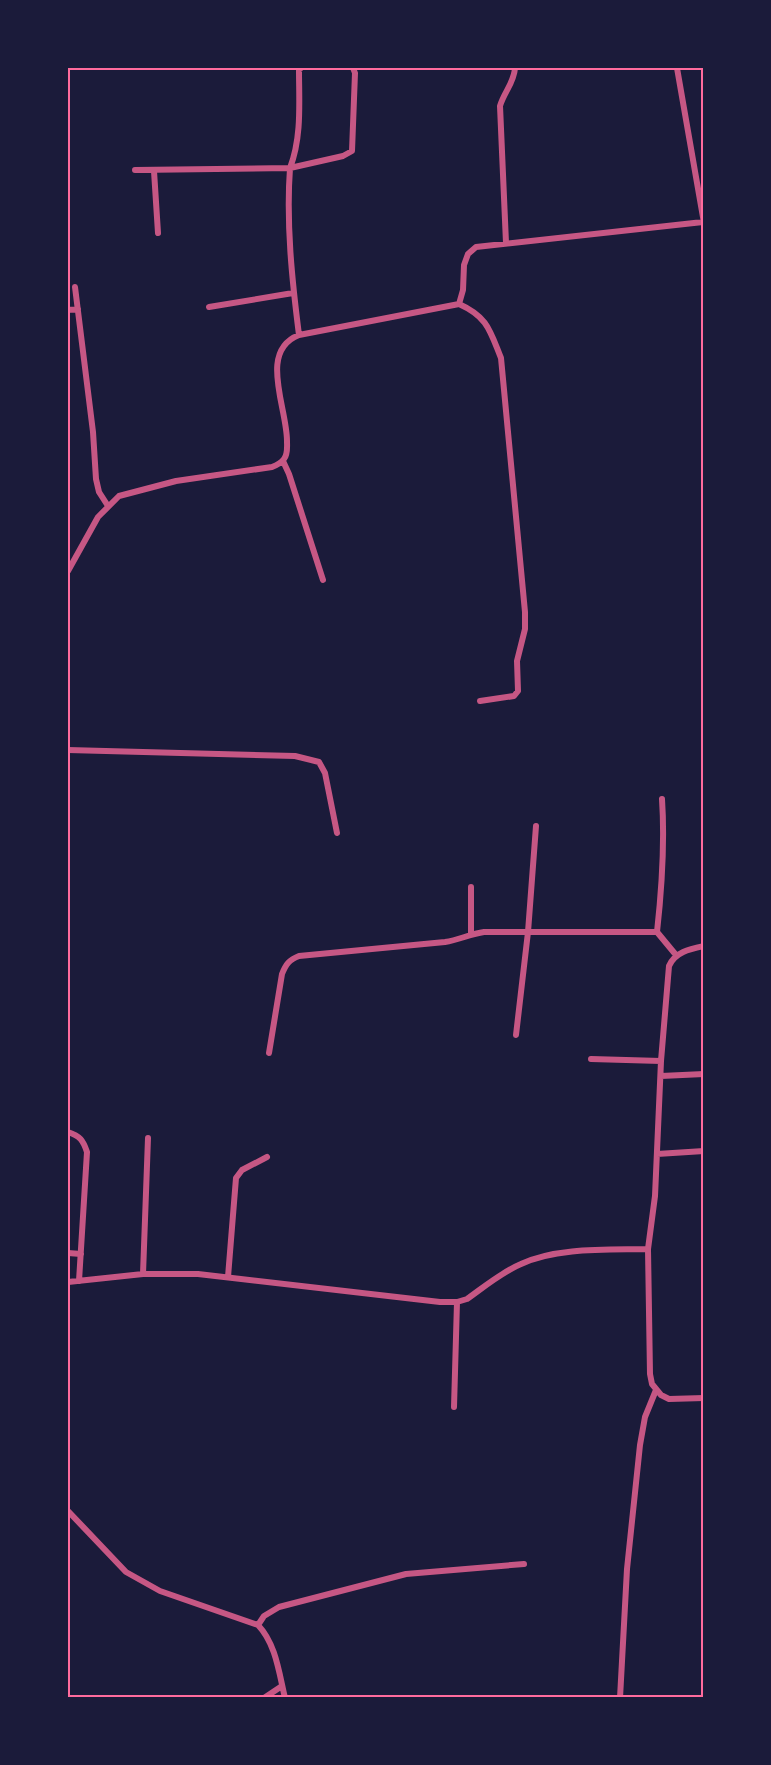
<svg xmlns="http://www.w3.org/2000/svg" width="771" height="1765" font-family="'Sofia Sans Condensed',sans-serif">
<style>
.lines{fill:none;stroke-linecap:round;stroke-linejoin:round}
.minor{stroke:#c65784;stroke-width:6}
.neatline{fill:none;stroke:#ff6b9d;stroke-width:2}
</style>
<rect width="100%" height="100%" fill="#1b1b3a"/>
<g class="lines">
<path class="minor" d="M301,68L299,70C299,102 302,137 290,168L343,156L352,151L355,73L353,68
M677,68L704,223
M135,170L290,168C286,223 292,280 299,335
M154,171L158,233
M506,243L500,106C504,92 514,83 515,68
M75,287L93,432L96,479L99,492L108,506
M459,304C488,317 490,331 501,358L525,612V629L517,661L518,691L514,696L480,701
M209,307L293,293
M68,310L78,309
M283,461L289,474L323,580
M68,571L98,517L119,496L176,481L272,467C277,465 281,463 284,459C288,454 287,447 287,441C287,407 258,351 299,335L459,304L463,290L464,265L468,254L476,247L703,222
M68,750L295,756L319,762L325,773L337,833
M471,887V934
M657,932C662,887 665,844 662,799
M704,946C690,949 675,952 669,966L661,1061L655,1196L648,1249L650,1374L652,1384L661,1395L669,1399L704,1398
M516,1035L528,932L536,826
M269,1053L282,974C286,964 289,960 299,956L445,942C459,940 470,934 484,932H657L676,955
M591,1059L661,1061
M661,1076L704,1074
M68,1132C80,1136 83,1140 87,1152L79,1281
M657,1154L704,1151
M68,1253L81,1254
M143,1274L148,1138
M228,1277L236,1178L242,1170L267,1157
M68,1282L143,1274H198L440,1302H457L467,1299C484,1287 502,1272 521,1264C557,1247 609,1250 648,1249
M454,1407L457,1302
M68,1511L126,1572L160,1591L258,1625C276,1644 279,1673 285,1698
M258,1625L264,1616L279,1607L406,1574L524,1564
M264,1698L282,1686
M620,1698L627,1569L640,1445L645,1417L656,1390"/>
</g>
<rect width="771" height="1765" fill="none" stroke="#1b1b3a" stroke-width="138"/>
<rect x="69" y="69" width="633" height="1627" class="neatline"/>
</svg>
